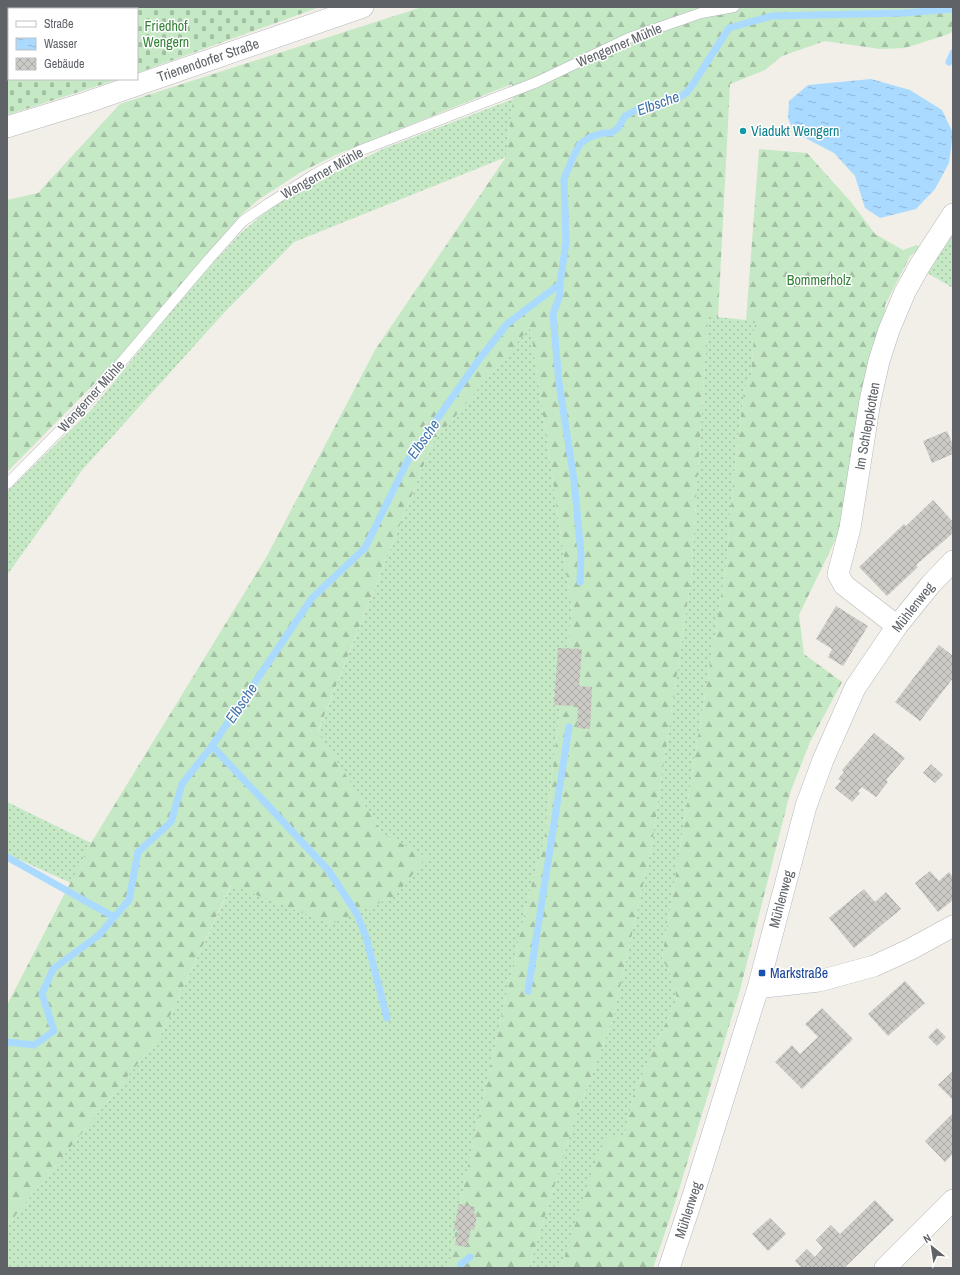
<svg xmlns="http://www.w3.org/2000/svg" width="960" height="1275" font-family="'Archivo Narrow',sans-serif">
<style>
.grass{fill:url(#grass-dots)}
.forest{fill:url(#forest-firs)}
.cemetery{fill:url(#cemetery-stones)}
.water{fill:url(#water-ripples)}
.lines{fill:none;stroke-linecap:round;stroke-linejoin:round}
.stream{stroke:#aadaff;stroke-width:7}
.building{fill:url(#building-cross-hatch)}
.service-casing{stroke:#b5b8bc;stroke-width:11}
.minor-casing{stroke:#b5b8bc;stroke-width:22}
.service{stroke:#fff;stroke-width:10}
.minor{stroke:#fff;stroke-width:21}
.culture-dot{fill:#0f9aa8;stroke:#fff;stroke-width:1.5}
.transit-dot{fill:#1a4fb4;stroke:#fff;stroke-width:1.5}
.labels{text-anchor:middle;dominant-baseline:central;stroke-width:3;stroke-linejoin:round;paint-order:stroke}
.park-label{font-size:14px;fill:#348238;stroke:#fff}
.street-label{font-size:14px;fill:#5f6368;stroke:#fff}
.culture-label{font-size:14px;fill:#0d838f;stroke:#fff;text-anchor:start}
.transit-label{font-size:14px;fill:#164399;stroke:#fff;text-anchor:start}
.water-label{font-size:15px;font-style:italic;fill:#4174aa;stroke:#fff}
</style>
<defs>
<pattern id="grass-dots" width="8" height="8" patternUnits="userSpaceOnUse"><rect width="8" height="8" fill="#c5e8c5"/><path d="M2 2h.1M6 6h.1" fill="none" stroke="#a3c0a4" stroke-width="1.8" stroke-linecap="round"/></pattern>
<pattern id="forest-firs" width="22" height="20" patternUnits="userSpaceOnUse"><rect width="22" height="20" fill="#c5e8c5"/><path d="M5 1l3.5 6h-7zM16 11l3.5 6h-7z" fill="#a3c0a4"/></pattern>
<pattern id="cemetery-stones" width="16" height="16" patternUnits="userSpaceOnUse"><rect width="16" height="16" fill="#c5e8c5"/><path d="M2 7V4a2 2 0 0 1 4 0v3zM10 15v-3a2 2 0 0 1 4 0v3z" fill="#a3c0a4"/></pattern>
<pattern id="water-ripples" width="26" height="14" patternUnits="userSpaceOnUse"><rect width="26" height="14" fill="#aadaff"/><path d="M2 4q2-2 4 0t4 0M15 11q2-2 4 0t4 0" fill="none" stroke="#8eb4d2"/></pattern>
<pattern id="building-cross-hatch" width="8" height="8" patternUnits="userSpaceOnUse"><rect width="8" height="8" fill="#cccac5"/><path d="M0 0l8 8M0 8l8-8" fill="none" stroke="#a9a8a4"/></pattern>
</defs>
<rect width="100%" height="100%" fill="#f1efe8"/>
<path class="grass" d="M513,99L506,157L294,242L222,315L83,469L7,575V492L91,410L193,285L241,233L268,210L305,187L385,148Z
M953,229V288L924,271Z
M708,316L755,321L751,375L744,390L733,483L726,566L662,958L670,974L677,998L634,1093L625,1134L563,1261L561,1268H529L574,1122L613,1019L651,850L691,578Z
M530,327L572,610L544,841L529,894L464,1184L449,1268H7V1226L161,1035L232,884L331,924L427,858L383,834L318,732L432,444Z
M7,802L91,843L71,883L7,854Z"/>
<path class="forest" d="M422,7H953V31L949,34L905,48L880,49L825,41L782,56L765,70L730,84L718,317H708L691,578L651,850L613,1019L574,1122L529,1268H449L464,1184L529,894L544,841L572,610L530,327L432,444L318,731L383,834L427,857L395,896L331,924L231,885L161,1035L7,1226V1005L91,843L267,556L375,350L506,157L513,99L512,84L340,153L301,172L258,200L237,219L106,372L7,472V200L38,193L120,104Z
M759,149L807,153L851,202L875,234L903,250L917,245L921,248L910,256L885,305L886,326L841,528L799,615L804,654L842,682L810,742L790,793L740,990L673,1209L653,1268H561L603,1139L625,1134L634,1093L677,998L670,974L662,958L726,566L733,483L744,390L751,375L755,321H746Z"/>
<path class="cemetery" d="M7,7H320L137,73V9H9V79H119L7,115Z"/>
<path class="water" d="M871,79L910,90L942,110L953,133L949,163L935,189L916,209L880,218L865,208L855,176L834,153L794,132L788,118L789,101L808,85Z"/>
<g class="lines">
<path class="stream" d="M949,62L953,53
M560,284V295L553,314L559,383L574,480L581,554L580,582
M212,746L260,797L329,871L357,914L366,937L387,1018
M7,857L114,917
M528,991L569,727
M7,1043L8,1042L34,1045L54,1031L42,994L53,969L99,935L129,900L138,852L171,822L182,784L212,746L312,598L365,548L408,460L478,361L507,324L560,284L566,242L564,179L573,157L580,144L590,137L603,133H611L618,128L625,116L640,108L675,100L686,93L693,84L729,28L772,16L904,13L953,9
M461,1268V1264L470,1257"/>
</g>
<path class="building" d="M947,431L953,445V454L932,463L923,441Z
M933,500L953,522V533L916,565L918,567L887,596L859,567L904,524L906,526Z
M836,606L868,626L843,666L828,657L832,649L816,639Z
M939,645L953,656V678L920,721L895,702Z
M558,648L582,649L579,686L592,687L590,729L577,728L578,706L554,705Z
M874,733L905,758L886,780L888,782L876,797L862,787L858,791L860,793L852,802L835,788L841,781L838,779L844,772L842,770Z
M931,764L943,775L935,783L923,773Z
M930,871L939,881L949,872L953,877V900L938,912L915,883Z
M864,889L875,902L886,892L901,909L854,948L829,918Z
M905,981L925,1003L888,1036L868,1014Z
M822,1008L853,1039L802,1089L775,1062L792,1045L800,1054L818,1037L805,1024Z
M937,1028L946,1037L937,1046L928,1037Z
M953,1071V1100L938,1085Z
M953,1113V1154L945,1162L925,1141Z
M875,1200L894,1220L844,1268H802L795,1261L807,1249L815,1257L823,1248L816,1240L831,1225L840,1234Z
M459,1204L475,1207L474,1214L477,1215L474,1230L471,1229L467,1247L455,1245L458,1230L454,1229Z
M770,1218L786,1234L768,1251L752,1234Z"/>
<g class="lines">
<g class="service-casing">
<path id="service" d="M7,484L86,404L209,259L243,221L268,204L315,174L359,151L537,82L629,38L701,13L734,7"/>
</g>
<g class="minor-casing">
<path id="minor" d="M7,127L85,103L363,7
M897,626L844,585L838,574L850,528L870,401L879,361L889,330L905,292L920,265L953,214
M758,988L819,981L874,966L911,949L953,926
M669,1268L693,1196L758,988L806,806L823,760L855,688L897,626L931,584L953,561
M885,1268L953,1200"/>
</g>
<use href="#service" class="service"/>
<use href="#minor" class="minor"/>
</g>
<circle class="culture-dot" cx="743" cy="131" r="4"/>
<rect class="transit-dot" x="758" y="969" width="8" height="8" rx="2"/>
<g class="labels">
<g class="park-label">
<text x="166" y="26">Friedhof<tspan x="166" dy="16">Wengern</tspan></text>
<text x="819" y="280">Bommerholz</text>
</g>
<g class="street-label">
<text transform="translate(619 45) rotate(-23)">Wengerner Mühle</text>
<text transform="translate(208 60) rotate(-19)">Trienendorfer Straße</text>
<text transform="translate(322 173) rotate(-29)">Wengerner Mühle</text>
<text transform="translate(91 396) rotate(-48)">Wengerner Mühle</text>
<text transform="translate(867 426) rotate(-80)">Im Schleppkotten</text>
<text transform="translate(913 607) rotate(-52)">Mühlenweg</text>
<text transform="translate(781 899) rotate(-75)">Mühlenweg</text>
<text transform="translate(688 1210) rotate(-72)">Mühlenweg</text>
</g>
<g class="culture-label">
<text x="751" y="131">Viadukt Wengern</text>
</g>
<g class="transit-label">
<text x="770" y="973">Markstraße</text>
</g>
<g class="water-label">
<text transform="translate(658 103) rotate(-20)">Elbsche</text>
<text transform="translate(423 439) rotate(-55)">Elbsche</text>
<text transform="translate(241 703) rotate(-56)">Elbsche</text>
</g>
</g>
<rect width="960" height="1275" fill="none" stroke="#5f6368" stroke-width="16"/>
<rect x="8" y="8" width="130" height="72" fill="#ffffff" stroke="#bfc1c3"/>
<rect x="16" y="21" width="20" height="6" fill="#ffffff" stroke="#bfc1c3"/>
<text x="44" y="28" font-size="12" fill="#5f6368">Straße</text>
<rect x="16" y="38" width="20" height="12" fill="url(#water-ripples)" stroke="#bfc1c3"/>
<text x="44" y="48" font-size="12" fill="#5f6368">Wasser</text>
<rect x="16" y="58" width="20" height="12" fill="url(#building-cross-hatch)" stroke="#bfc1c3"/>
<text x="44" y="68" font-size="12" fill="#5f6368">Gebäude</text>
<g transform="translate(932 1247) rotate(330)" stroke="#ffffff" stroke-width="3" paint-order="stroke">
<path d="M0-3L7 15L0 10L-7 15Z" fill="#5f6368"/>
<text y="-6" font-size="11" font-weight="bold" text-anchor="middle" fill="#5f6368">N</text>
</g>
</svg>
